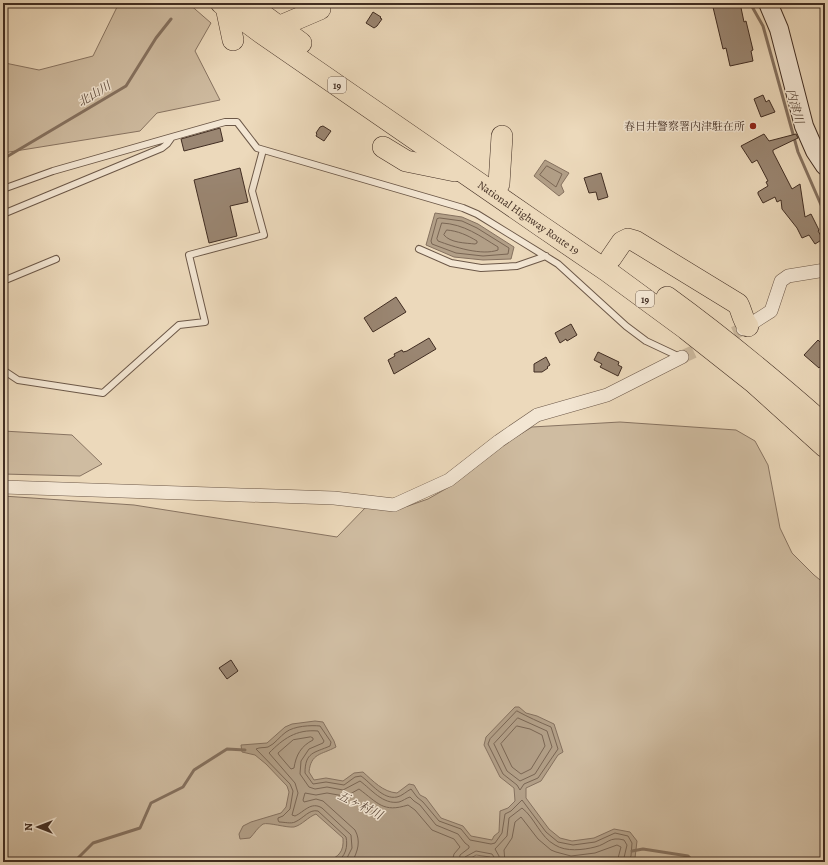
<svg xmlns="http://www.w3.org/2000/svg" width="828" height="865" font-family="Alegreya,'Noto Serif JP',serif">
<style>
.green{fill:#cfbca1;stroke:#887462}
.water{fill:#b29f87;stroke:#85715f}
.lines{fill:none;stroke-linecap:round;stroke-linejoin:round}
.shore{stroke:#7a6654;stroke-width:1}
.stream{stroke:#85715f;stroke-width:3}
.building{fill:#9a8672;stroke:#412d22}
.minor-tunnel{stroke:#cab79c;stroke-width:13;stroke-dasharray:13 6;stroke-linecap:butt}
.service-casing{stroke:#6c5848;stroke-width:8}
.minor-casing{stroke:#6c5848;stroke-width:14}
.secondary-casing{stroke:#412d22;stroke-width:20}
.trunk-casing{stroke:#412d22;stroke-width:22}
.service{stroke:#f3e6d3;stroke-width:6}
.minor{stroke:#f3e6d3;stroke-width:13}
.secondary{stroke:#f3e6d3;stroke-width:18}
.trunk{stroke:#ecd9bb;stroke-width:21}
.poi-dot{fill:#8f2418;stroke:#f3e6d3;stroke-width:1.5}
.labels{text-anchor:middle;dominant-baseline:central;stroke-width:3;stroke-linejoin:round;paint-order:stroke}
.shield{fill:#f3e6d3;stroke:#766457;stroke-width:1}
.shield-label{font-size:10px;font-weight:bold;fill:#412d22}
.poi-label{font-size:11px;fill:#412d22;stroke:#f3e6d3;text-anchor:end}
.street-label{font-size:11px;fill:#412d22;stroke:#f3e6d3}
.water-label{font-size:12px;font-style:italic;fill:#5d4a3b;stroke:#f3e6d3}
</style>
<rect width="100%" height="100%" fill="#ecd9bb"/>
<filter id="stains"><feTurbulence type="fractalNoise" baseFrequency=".005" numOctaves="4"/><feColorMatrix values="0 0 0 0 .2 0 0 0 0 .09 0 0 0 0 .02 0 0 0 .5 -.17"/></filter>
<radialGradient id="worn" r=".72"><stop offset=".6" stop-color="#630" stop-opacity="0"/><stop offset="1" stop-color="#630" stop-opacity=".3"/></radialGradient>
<path class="green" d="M119,3H188L211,23L195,51L220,100L157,113L140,131L3,153V67L5,63L39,70L93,56Z
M620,422L736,430L755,441L768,465L780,528L792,553L814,575L825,584V862H3V496L134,505L337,537L366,507L389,508L408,506L428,499L449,487L506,443L532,427Z
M3,431L72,435L102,464L80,476L3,474Z"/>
<path class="water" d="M545,160L569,173L561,185L564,192L559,196L534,176Z
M435,213L462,217L478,224L514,247L511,259L483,260L454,257L426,245Z
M515,707H519L526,713L537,716L554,724L563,752L558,755L541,781L526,788V798L549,829L560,838L572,841L594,838L614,829L630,832L637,841L635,858L631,862H490V857L476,855L465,862H327C339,856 344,852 343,838L316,814C308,817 302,825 294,827C287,828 268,822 263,824C258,827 254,834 250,838L240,839L239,834L243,826L251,822L281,813L286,807L289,792L287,786L266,764L255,755L242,752L241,745L267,743L285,727L292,724L315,721L323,722L334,741L336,747C321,755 311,753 309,772L314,780L326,778L343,781L354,773L363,772C373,781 383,792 397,793L409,784L414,785L420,795L426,798L441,818L463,826L471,836L492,840L494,836L499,832L500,811L508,808L515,801L514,788L500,777L484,745L486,737Z"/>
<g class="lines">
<path class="shore" d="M547,166L562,174L556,187L540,175Z
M440,218L462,221L477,228L509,248L508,254L483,256L456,253L432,244L431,241L437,219Z
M442,223C464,224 480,236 498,247V250C482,256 454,247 438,241L437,239Z
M447,230C458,231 467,235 477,241V243L475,244C466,243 450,243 444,235Z
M517,711C528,717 539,722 551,727L558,749L538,778L524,784L520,790L517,785L503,774L488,744L490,739Z
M518,718L547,731L552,747L535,774L520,781L507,771L494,744Z
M517,726L530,729L542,735L545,746L531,769L521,774L512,767L501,744Z
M311,737L313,738V740C301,746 296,755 294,768L291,769L279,755L278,753L293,740Z
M336,862C346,857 348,846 346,837L318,811C309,809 304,818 295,822C291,824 284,822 279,822L278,820V818L283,816L290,809L293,791L290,784L256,749C260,747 264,748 268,747C275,744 280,736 286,732C294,726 311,725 320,726L331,742L330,746C314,753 305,752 305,773L313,784L326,782L344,785L355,777L361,776C371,783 383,800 397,797C402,796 407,791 411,789L417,797L423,802L439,821L461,829L470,840L491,844L495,843L502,833L505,814L511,811L522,800L546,832L558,842L573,845L595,842L615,833L628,836L632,843L631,856L628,862
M345,862L352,848L351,835L322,808C311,801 304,812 295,816L292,815L298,793L295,783L269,753C283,739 296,729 318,731L324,741L323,743L309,749L301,761L300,774L309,787L315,789L327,787L343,790L360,781C371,789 383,805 399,802C403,801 406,798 410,797L414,801L420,805L436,825L458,834L465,843L469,846V848L460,855L459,862
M352,862C358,851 361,841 355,830L323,801L316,799L304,802L303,800L305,793L316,795L327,793L344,796L350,794L359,789C378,803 383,813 408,805L415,810L432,830L454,839L460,847L454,854L452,862
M464,862L465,857L476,851L492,854L494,857V862
M499,862V856L495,849L507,836L509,818L522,808C535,818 540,837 555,845C566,852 583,850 595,847C608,844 609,836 624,840L627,845L623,862
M505,862L504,850L512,838L515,822L521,817L538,839L551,850L556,852L571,856L595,853L617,845L621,847L617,862"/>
<path class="stream" d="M750,3L763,26L798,152L825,214
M3,159L126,86L156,38L171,19
M632,851L643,849L688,856L694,862
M74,862L93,843L140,828L151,803L183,787L194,770L227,749L245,750"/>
</g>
<path class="building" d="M712,3H740L744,22L746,21L753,50L751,51L753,61L730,66L726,48L723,49Z
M373,12L381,17L380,18L382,19L377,26L374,28L366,23Z
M763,95L766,102L769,100L775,112L761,117L754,99Z
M323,126L331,131L324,141L316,136L317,134L316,133L320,127Z
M220,128L223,141L184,151L181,139Z
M764,134L769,141L796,134L798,138L773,150V152L792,189L800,184L805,217L811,214L819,230L818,231L823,239L815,244L809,235L802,238L797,228L782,209L781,200L777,202L775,197L763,203L758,194V192L768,186L766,182L768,181L757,160L752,163L741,146Z
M240,168L248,202L230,206L237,236L209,243L194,180Z
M601,173L608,197L598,200L596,192L589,193L584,178Z
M396,297L406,312L373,332L364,318Z
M571,324L577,335L567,341L566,339L560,343L555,333Z
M429,338L436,349L394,374L388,360L395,356L394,354L402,350L403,352L407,351Z
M818,340L825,347V361L819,368L804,355Z
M598,352L619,362L618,365L622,367L618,376L600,367L602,364L594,360Z
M546,357L550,365L547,367L548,368L542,372H534V364Z
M231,660L238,671L227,679L219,668Z"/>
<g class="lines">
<path class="minor-tunnel" d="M682,357L743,329"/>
<g class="service-casing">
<path id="service" d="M3,189L53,171L172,137
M3,214L162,148L167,144L172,137L225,122H237L257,148L463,208L477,214L558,264L626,326L646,341L680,357
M419,249L451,263L481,268L517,266L546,256
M3,281L56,259
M3,370L18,380L103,393L179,325L205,322L189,255L264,235L252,191L263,150"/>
</g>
<g class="minor-casing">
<path id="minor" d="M743,329L771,311L781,281L788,276L825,270
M3,487L334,498L394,505L449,480L499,441L537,415L607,395L682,357"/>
</g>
<g class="secondary-casing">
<path id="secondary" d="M768,3L779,29L804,126L815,151L825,166"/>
</g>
<g class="trunk-casing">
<g id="trunk">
<path id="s1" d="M221,3L260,32L541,226L607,271L686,329L753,382L825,447"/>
<path d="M247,3L301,43"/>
<path d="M226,7L233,40"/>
<path d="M278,27L320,9"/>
<path d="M383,147L406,161L455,171"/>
<path d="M499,184L502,136"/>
<path d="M611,258L622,242L628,239L635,241L738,304C742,311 742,319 748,326"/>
<path d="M667,297C722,337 774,380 825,425"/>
</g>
</g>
<use href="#service" class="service"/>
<use href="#minor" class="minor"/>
<use href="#secondary" class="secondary"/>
<use href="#trunk" class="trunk"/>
</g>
<circle class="poi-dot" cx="753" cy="126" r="4"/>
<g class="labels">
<g class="shield">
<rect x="328" y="77" width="18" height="16" rx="3"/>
<rect x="636" y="291" width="18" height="16" rx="3"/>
</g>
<g class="shield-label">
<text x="337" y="85">19</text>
<text x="645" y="299">19</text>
</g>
<g class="poi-label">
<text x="745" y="126">春日井警察署内津駐在所</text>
</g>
<g class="street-label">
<text stroke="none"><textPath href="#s1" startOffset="375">National Highway Route 19</textPath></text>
</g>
<g class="water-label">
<text transform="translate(94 94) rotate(-31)">北山川</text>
<text transform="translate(795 106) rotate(75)">内津川</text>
<text transform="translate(360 805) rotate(27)">五ヶ村川</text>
</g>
</g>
<rect width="828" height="865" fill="none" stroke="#ecd9bb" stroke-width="16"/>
<rect x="4" y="4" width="820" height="857" fill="none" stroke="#412d22" stroke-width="2"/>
<rect x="8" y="8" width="812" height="849" fill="none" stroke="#412d22"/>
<g transform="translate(38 827) rotate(270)" stroke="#f3e6d3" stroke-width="3" paint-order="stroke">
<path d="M0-3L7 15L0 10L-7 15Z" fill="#412d22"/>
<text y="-6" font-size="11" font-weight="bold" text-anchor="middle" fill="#412d22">N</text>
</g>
<rect width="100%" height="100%" filter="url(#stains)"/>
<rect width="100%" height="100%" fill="url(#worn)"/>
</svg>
